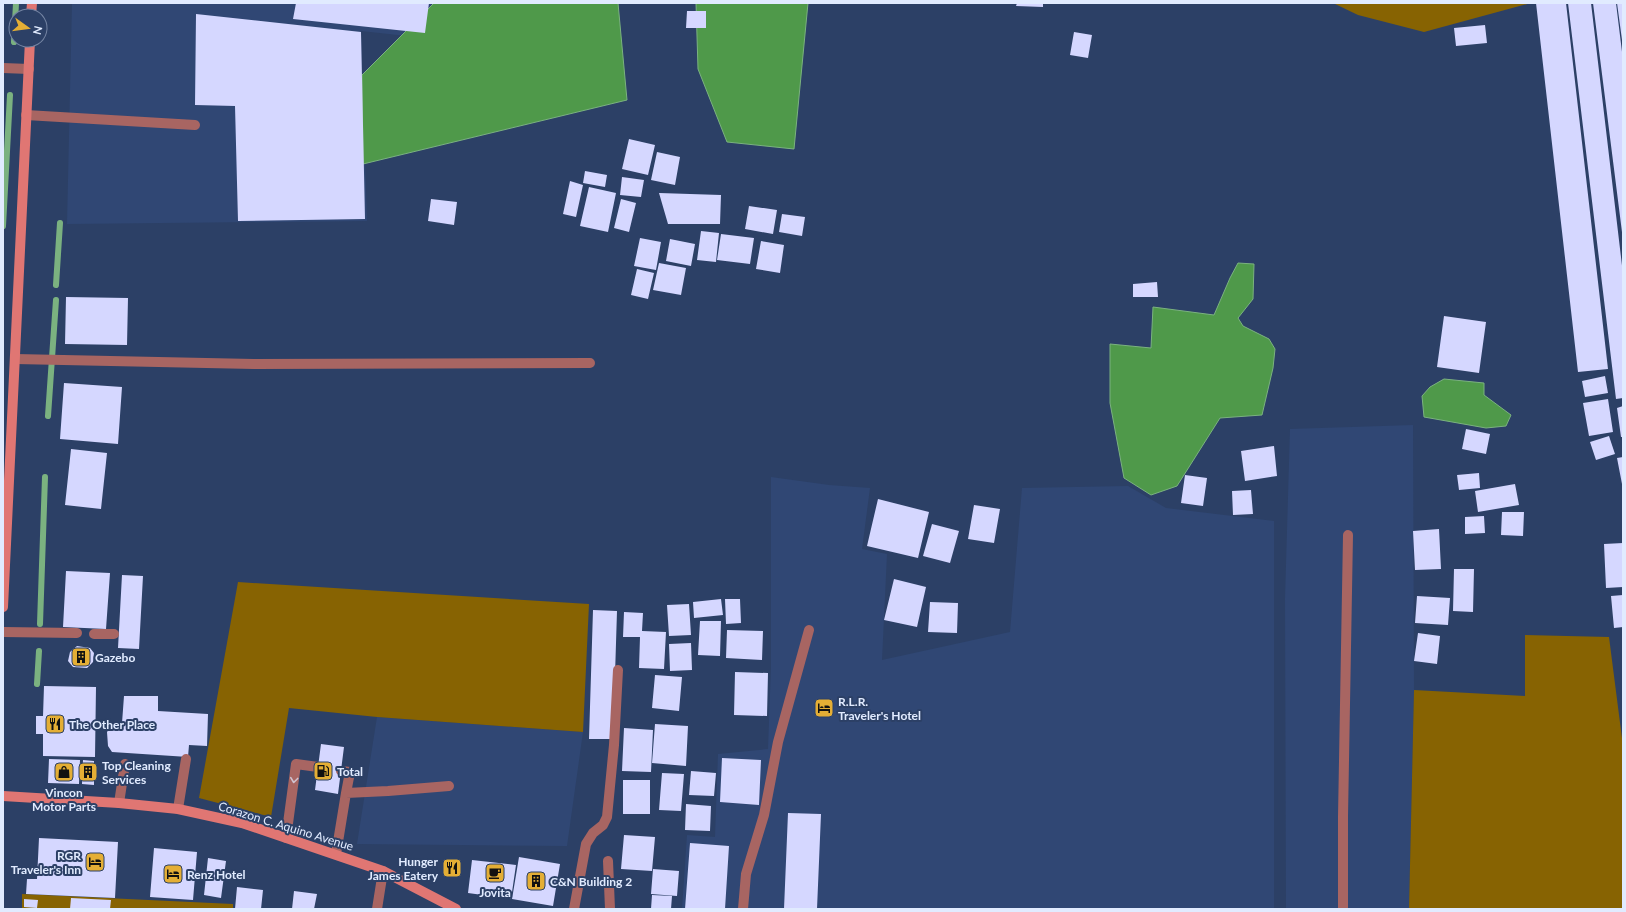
<svg xmlns="http://www.w3.org/2000/svg" width="1626" height="912" font-family="Lato,sans-serif">
<style>
.built{fill:#304774}
.green{fill:#876302}
.water{fill:#4f994a;stroke:#7bb280}
.lines{fill:none;stroke-linecap:round;stroke-linejoin:round}
.stream{stroke:#7bb280;stroke-width:6}
.building{fill:#d5d7ff}
.service{stroke:#a86562;stroke-width:10}
.minor{stroke:#a86562;stroke-width:10}
.tertiary{stroke:#a86562;stroke-width:10}
.secondary{stroke:#e07673;stroke-width:10}
.oneway{stroke:#d0c3d0}
.labels{text-anchor:middle;dominant-baseline:central;stroke-width:4;stroke-linejoin:round;paint-order:stroke}
.poi-label{font-size:12px;font-weight:bold;fill:#e1ebff;stroke:#2c4066;text-anchor:start}
.street-label{font-size:12px;fill:#e1ebff;stroke:#2c4066}
</style>
<rect width="100%" height="100%" fill="#2c4066"/>
<path class="built" d="M72,3H432L426,38L361,31L367,221L67,224Z
M1413,425L1414,690L1409,909H1286L1285,599L1290,429Z
M771,477L829,485L870,488L862,549L887,554L882,660L1010,632L1022,488L1128,486L1166,508L1274,521V909H682L687,835L715,837L718,754L768,749L771,667Z
M377,717L583,732L567,846L357,844Z"/>
<path class="green" d="M1333,3H1531L1424,32L1358,15Z
M238,582L589,604L583,732L377,717L289,708L271,817L199,798Z
M1525,635L1609,637L1623,746V909H1409L1414,690L1525,696Z
M22,894L233,904V909H22Z"/>
<path class="water" d="M434,3H618L627,100L363,164L362,75Z
M696,3H808L794,149L727,142L698,69Z
M1238,263L1254,264L1253,299L1238,318L1243,326L1269,339L1275,349L1273,368L1262,415L1220,418L1177,486L1151,495L1124,478L1110,403V344L1151,348L1153,307L1214,315L1230,278Z
M1444,379L1484,383V395L1511,415L1506,426L1486,428L1424,417L1422,396L1430,387Z"/>
<g class="lines">
<path class="stream" d="M14,42L16,3
M3,226L10,95
M56,285L60,223
M48,416L56,300
M40,624L45,477
M37,684L39,651"/>
</g>
<path class="building" d="M296,3H429L425,33L293,19Z
M1017,3H1043V7L1016,6Z
M1536,3H1566L1608,369L1578,372Z
M1568,3H1591L1623,274V398L1616,399Z
M1593,3H1616L1623,60V240Z
M1617,3H1623V40H1622Z
M687,11H706V28H686Z
M196,14L361,32L365,219L238,221L235,106L195,105Z
M1485,25L1487,43L1456,46L1454,28Z
M1074,32L1092,35L1088,58L1070,55Z
M629,139L655,145L648,175L622,169Z
M657,152L680,157L675,185L651,180Z
M585,171L607,175L605,187L583,183Z
M622,177L644,180L641,197L620,195Z
M570,181L583,185L576,217L563,214Z
M589,187L616,193L608,232L580,226Z
M659,193L721,195L720,224H668Z
M431,199L457,202L454,225L428,221Z
M621,199L636,203L629,232L614,228Z
M749,206L777,210L773,234L745,229Z
M782,214L805,217L802,236L779,232Z
M701,231L719,233L716,262L697,260Z
M721,234L754,238L750,264L717,260Z
M640,238L661,242L656,270L634,266Z
M670,239L695,244L691,266L666,261Z
M761,241L784,245L780,273L756,269Z
M659,263L686,268L681,295L653,290Z
M637,269L654,273L648,299L631,295Z
M1157,282L1158,297H1133V284Z
M66,297L128,298L127,345L65,344Z
M1444,316L1486,322L1479,373L1437,367Z
M1605,376L1608,393L1585,397L1582,381Z
M64,383L122,387L118,444L60,439Z
M1608,399L1613,432L1589,436L1583,403Z
M1623,406V437H1621L1617,408Z
M1466,429L1490,434L1486,454L1462,449Z
M1609,436L1615,454L1596,460L1590,442Z
M1274,446L1277,476L1245,481L1241,451Z
M71,449L107,453L101,509L65,505Z
M1623,457V484H1622L1617,458Z
M1479,473L1480,488L1459,490L1457,475Z
M1185,475L1207,478L1203,506L1181,503Z
M1515,484L1519,505L1478,512L1475,491Z
M1251,490L1253,514L1233,515L1232,491Z
M878,499L929,512L918,558L867,546Z
M974,505L1000,509L994,543L968,539Z
M1502,512H1524L1523,536L1501,535Z
M1484,516L1485,533L1465,534V517Z
M932,524L959,531L950,563L923,556Z
M1439,529L1441,569L1415,570L1413,531Z
M1623,543V587L1606,588L1604,544Z
M1454,569H1474L1473,612L1453,611Z
M66,571L110,573L106,629L63,627Z
M122,575L143,576L139,649L118,648Z
M894,579L926,587L917,627L884,620Z
M1623,595V627L1614,628L1611,596Z
M1417,596L1450,598L1448,625L1415,623Z
M721,599L723,615L694,618L693,602Z
M725,599H740L741,623L726,624Z
M930,602L958,603L957,633L928,632Z
M689,604L691,635L669,636L667,605Z
M593,610L617,611L613,739H589Z
M624,612L643,613L642,631L666,632L664,669L639,668L640,637H623Z
M700,621H721L720,656L698,655Z
M727,630L763,631L762,660L726,658Z
M1418,633L1440,636L1437,664L1414,661Z
M691,643L692,670L670,671L669,644Z
M77,646L90,648L94,653L93,662L87,668L73,667L68,661L70,652Z
M735,672L768,673L767,716L734,715Z
M655,675L682,677L679,711L652,708Z
M44,686L96,687L95,757L43,756V734H36V716H43Z
M124,696H158V711L208,714L207,746L189,745L188,757L112,752L108,746L107,732L113,724L122,723Z
M655,724L688,726L686,766L652,763Z
M624,728L653,730L651,772L622,771Z
M321,744L344,747L338,794L315,790Z
M722,758L761,760L759,805L720,802Z
M49,759L80,760L79,784L48,783Z
M83,760L94,761V785L82,784Z
M691,771L716,773L714,796L689,795Z
M662,773L684,774L681,811L659,810Z
M623,780H650V814H623Z
M686,804L711,806L710,831L685,830Z
M788,813L821,814L817,909H784Z
M624,835L655,837L652,871L621,869Z
M39,838L118,842L115,898L26,894L27,879H37Z
M690,843L729,846L725,909H685Z
M154,848L197,852L193,900L150,897Z
M519,857L560,864L553,906L512,899Z
M208,858L226,861L221,898L204,895Z
M472,860L516,865L511,899L468,893Z
M653,869L679,871L677,896L651,894Z
M237,887L263,890L261,909H235Z
M294,891L317,894L314,909H292Z
M652,895L672,896L671,909H651Z
M71,898L111,900L110,909H70Z
M24,899L38,900L37,908L24,907Z"/>
<g class="lines">
<path class="service" d="M26,115L195,125
M15,359L254,364L590,363
M3,632L77,633
M94,634H114
M341,771L350,772L346,793
M119,803L125,764
M178,809L186,759
M286,838L296,764L318,767
M336,854L346,793L388,791L449,786
M743,909L746,874L764,815L778,742L809,630
M1343,909V817L1348,535"/>
<path class="minor" d="M608,861L610,909
M377,909L383,871
M574,909L586,844L593,833L603,825L607,817L614,745L618,670"/>
<path class="tertiary" d="M3,68L29,69"/>
<path class="secondary" d="M31,16L32,3
M3,607L30,40
M3,796L119,803L178,809L242,823L383,871L456,909"/>
</g>
<defs><path id="oneway-chevron" d="M-2-3.5L2.5 0L-2 3.5" fill="none" stroke-width="1.6" stroke-linecap="round" stroke-linejoin="round"/></defs>
<use class="oneway" href="#oneway-chevron" transform="translate(294 780) rotate(97)"/>
<defs>
<g id="building-square" transform="scale(1)"><rect x="-9" y="-9" width="18" height="18" rx="4" fill="#e4ae35" stroke="#2c4066"/><path d="M-4-6H4V6H1V3H-1V6H-4ZM-2.5-4.3h1.7v1.8h-1.7ZM.8-4.3h1.7v1.8H.8ZM-2.5-1h1.7V.8h-1.7ZM.8-1h1.7V.8H.8Z" fill="#111"/></g>
<g id="hotel-square" transform="scale(1)"><rect x="-9" y="-9" width="18" height="18" rx="4" fill="#e4ae35" stroke="#2c4066"/><path d="M-6-4.5h1.5V1H6V5H4.5V3h-9V5H-6ZM-4 0a1.8 1.8 0 1 1 3.6 0ZM.5 0V-2.5h3Q6-2.5 6 0Z" fill="#111"/></g>
<g id="restaurant-square" transform="scale(1)"><rect x="-9" y="-9" width="18" height="18" rx="4" fill="#e4ae35" stroke="#2c4066"/><path d="M-5-6h1v4h1v-4h1v4h1v-4h1v5L-1.5 .5V6h-2V.5L-5-1ZM5-6V6H3V1.5H1.5Q1.5-4 5-6Z" fill="#111"/></g>
<g id="fuel-square" transform="scale(1)"><rect x="-9" y="-9" width="18" height="18" rx="4" fill="#e4ae35" stroke="#2c4066"/><path d="M-5.5-6h7V0h2V4h1.3V-2.5L3-4.5l.8-.8L6-3V5H2.5V1h-1V6h-7ZM-4.2-4.7v3.2H.2V-4.7Z" fill="#111"/></g>
<g id="shop-square" transform="scale(1)"><rect x="-9" y="-9" width="18" height="18" rx="4" fill="#e4ae35" stroke="#2c4066"/><path d="M-5-2.5h2.3a2.7 3.5 0 0 1 5.4 0H5L5.5 6h-11ZM-1.5-2.5h3a1.5 2.3 0 0 0-3 0Z" fill="#111"/></g>
<g id="cafe-square" transform="scale(1)"><rect x="-9" y="-9" width="18" height="18" rx="4" fill="#e4ae35" stroke="#2c4066"/><path d="M-5.5-4.5H6V0H3Q3 3.5 0 3.5H-2.5Q-5.5 3.5-5.5 0ZM3-3.2v2h1.7v-2ZM-6 4.5H4V6H-6Z" fill="#111"/></g>
</defs>
<g fill-rule="evenodd">
<use href="#building-square" x="81" y="657"/>
<use href="#hotel-square" x="824" y="708"/>
<use href="#restaurant-square" x="55" y="724"/>
<use href="#fuel-square" x="323" y="771"/>
<use href="#shop-square" x="64" y="772"/>
<use href="#building-square" x="88" y="772"/>
<use href="#hotel-square" x="95" y="862"/>
<use href="#restaurant-square" x="452" y="868"/>
<use href="#cafe-square" x="495" y="873"/>
<use href="#hotel-square" x="173" y="874"/>
<use href="#building-square" x="536" y="881"/>
</g>
<g class="labels">
<g class="poi-label">
<text x="95" y="657">Gazebo</text>
<text x="838" y="701">R.L.R.<tspan x="838" dy="14">Traveler's Hotel</tspan></text>
<text x="69" y="724">The Other Place</text>
<text x="102" y="765">Top Cleaning<tspan x="102" dy="14">Services</tspan></text>
<text x="337" y="771">Total</text>
<text x="64" y="792" text-anchor="middle">Vincon<tspan x="64" dy="14">Motor Parts</tspan></text>
<text x="81" y="855" text-anchor="end">RGR<tspan x="81" dy="14">Traveler's Inn</tspan></text>
<text x="438" y="861" text-anchor="end">Hunger<tspan x="438" dy="14">James Eatery</tspan></text>
<text x="187" y="874">Renz Hotel</text>
<text x="550" y="881">C&amp;N Building 2</text>
<text x="495" y="892" text-anchor="middle">Jovita</text>
</g>
<g class="street-label">
<text transform="translate(286 826) rotate(17)">Corazon C. Aquino Avenue</text>
</g>
</g>
<rect width="1626" height="912" fill="none" stroke="#e1ebff" stroke-width="8"/>
<g transform="translate(28 28) rotate(104)"><circle r="19" fill="#2c4066" stroke="#7484a3"/>
<path d="M0-3L7 15L0 10L-7 15Z" fill="#e4ae35"/>
<text y="-6" font-size="11" font-weight="bold" text-anchor="middle" fill="#e1ebff">N</text>
</g>
</svg>
